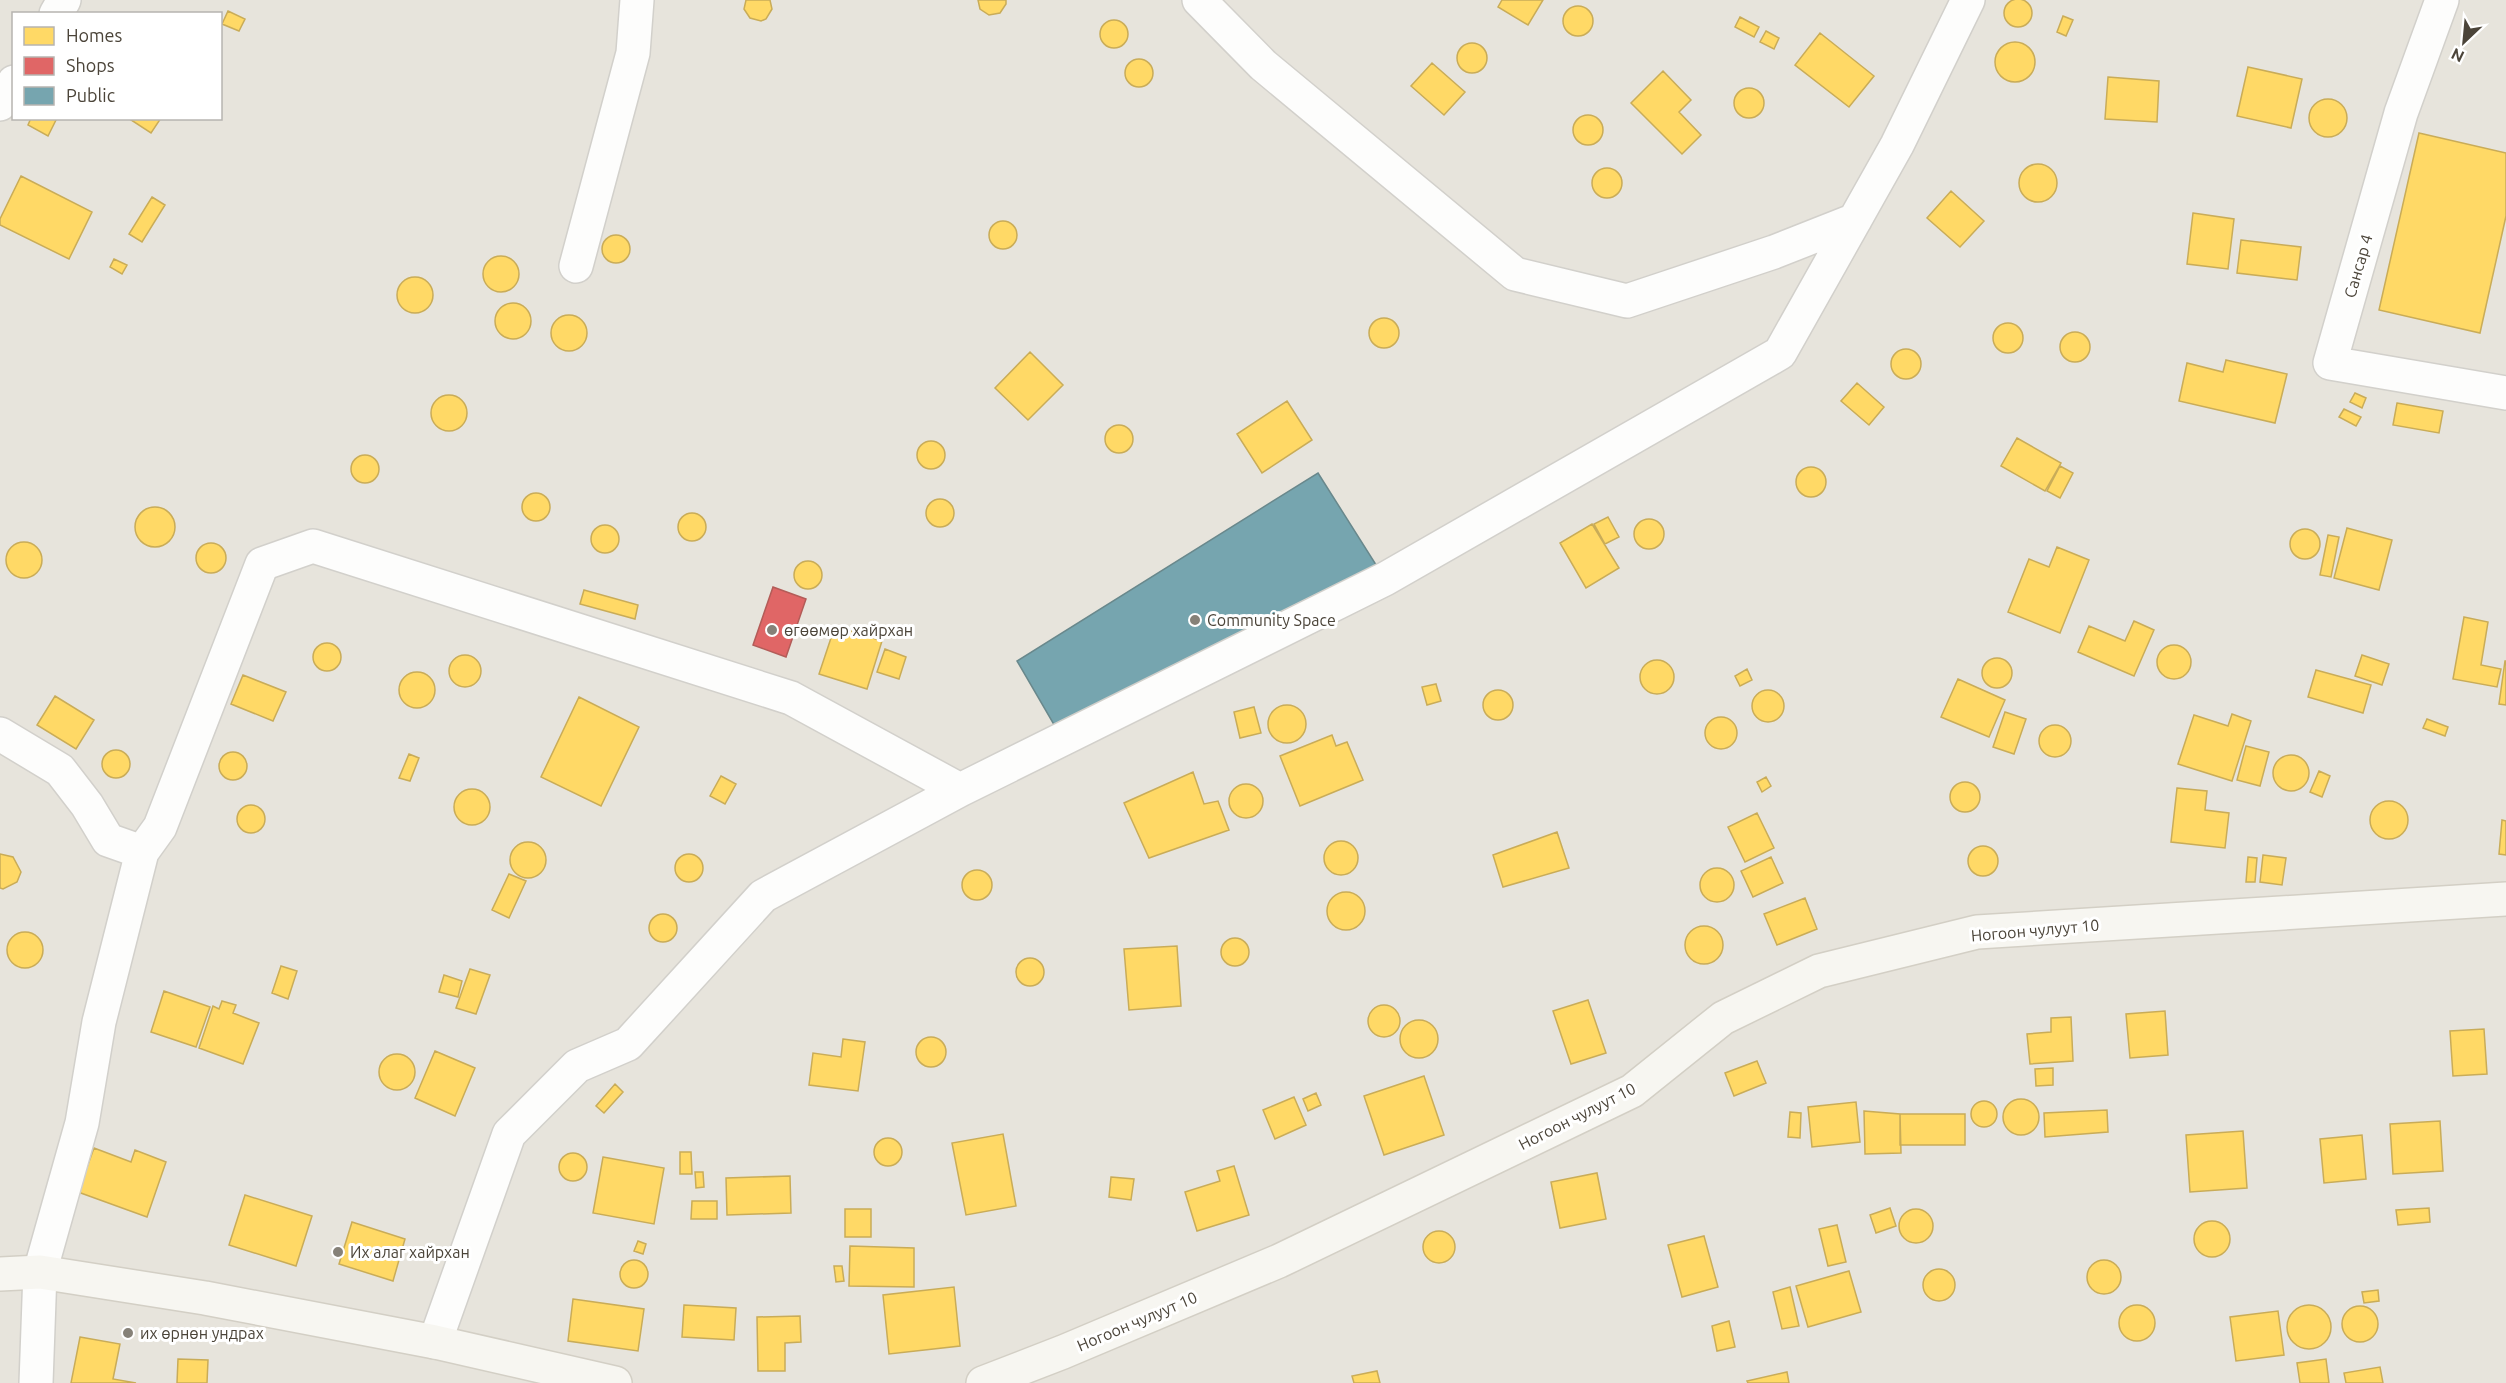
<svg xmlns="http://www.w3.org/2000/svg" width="2506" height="1383" font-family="Ubuntu,sans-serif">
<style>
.residential{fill:#e7e4dc;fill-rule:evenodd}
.homes{fill:#ffd966;stroke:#c9ac58;stroke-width:1.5}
.shops{fill:#e06666;stroke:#b35c58;stroke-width:1.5}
.public{fill:#76a5af;stroke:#69888c;stroke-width:1.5}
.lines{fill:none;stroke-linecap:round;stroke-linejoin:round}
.street-casing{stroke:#d2d0cb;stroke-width:36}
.secondary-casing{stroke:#d3cfc5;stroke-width:36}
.street{stroke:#fdfdfc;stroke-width:33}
.secondary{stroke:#f7f6f1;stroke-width:33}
.poi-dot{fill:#868178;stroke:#fff;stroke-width:2}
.labels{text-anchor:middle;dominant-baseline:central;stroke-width:6;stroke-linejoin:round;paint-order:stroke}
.street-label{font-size:16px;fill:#4b4439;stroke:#fff}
.poi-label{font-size:16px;fill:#4b4439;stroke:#fff;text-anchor:start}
</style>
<rect width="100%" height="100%" fill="#f4f2ee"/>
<path class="residential" d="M0,0H2506V1383H0ZM14,14H220V118H14Z"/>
<path class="homes" d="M2004 13a14 14 0 1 1 28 0a14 14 0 1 1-28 0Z
M746,0H770L772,9L766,19L761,21L750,18L744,9Z
M978,0H1006V4L1000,13L989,15L980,9Z
M1502,0H1543L1528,25L1498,7Z
M1563 21a15 15 0 1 1 30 0a15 15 0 1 1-30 0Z
M228,11L245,19L239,31L222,24Z
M2063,16L2073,20L2066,36L2057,32Z
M1740,17L1759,27L1754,37L1735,27Z
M1100 34a14 14 0 1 1 28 0a14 14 0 1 1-28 0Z
M1766,31L1779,38L1774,49L1760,42Z
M1820,33L1874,76L1849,107L1795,65Z
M1995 62a20 20 0 1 1 40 0a20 20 0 1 1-40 0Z
M1457 58a15 15 0 1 1 30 0a15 15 0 1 1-30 0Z
M1125 73a14 14 0 1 1 28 0a14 14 0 1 1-28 0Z
M1432,63L1465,92L1444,115L1411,86Z
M2248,67L2302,79L2291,128L2237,116Z
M1663,71L1691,100L1679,112L1701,135L1682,154L1631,103Z
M2108,77L2159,81L2157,122L2105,119Z
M1734 103a15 15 0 1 1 30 0a15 15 0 1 1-30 0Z
M2309 118a19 19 0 1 1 38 0a19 19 0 1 1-38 0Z
M1573 130a15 15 0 1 1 30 0a15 15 0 1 1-30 0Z
M31,118H57L48,136L28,125Z
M128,118H161L151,133Z
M2419,133L2506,153V216L2480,333L2379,310Z
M2019 183a19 19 0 1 1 38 0a19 19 0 1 1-38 0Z
M1592 183a15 15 0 1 1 30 0a15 15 0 1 1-30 0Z
M21,176L92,212L69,259L0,225V219Z
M1951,191L1984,221L1960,247L1927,218Z
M152,197L165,205L142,242L129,234Z
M2193,213L2234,219L2228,269L2187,264Z
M989 235a14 14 0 1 1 28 0a14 14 0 1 1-28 0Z
M602 249a14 14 0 1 1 28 0a14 14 0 1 1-28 0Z
M2241,240L2301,247L2297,280L2237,273Z
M483 274a18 18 0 1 1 36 0a18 18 0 1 1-36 0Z
M114,259L127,265L122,274L110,267Z
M397 295a18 18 0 1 1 36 0a18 18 0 1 1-36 0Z
M495 321a18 18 0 1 1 36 0a18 18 0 1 1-36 0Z
M551 333a18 18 0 1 1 36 0a18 18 0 1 1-36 0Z
M1369 333a15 15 0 1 1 30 0a15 15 0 1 1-30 0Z
M1993 338a15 15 0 1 1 30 0a15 15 0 1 1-30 0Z
M2060 347a15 15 0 1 1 30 0a15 15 0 1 1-30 0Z
M1891 364a15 15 0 1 1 30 0a15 15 0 1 1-30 0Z
M1030,352L1063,385L1028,420L995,388Z
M2226,360L2287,374L2275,423L2179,401L2187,363L2223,372Z
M1857,383L1884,407L1869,425L1841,401Z
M2355,393L2366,398L2362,408L2350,402Z
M431 413a18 18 0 1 1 36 0a18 18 0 1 1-36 0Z
M1287,401L1312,440L1262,473L1237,434Z
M2397,403L2443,411L2439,433L2393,425Z
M2344,409L2361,417L2356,426L2339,417Z
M1105 439a14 14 0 1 1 28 0a14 14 0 1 1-28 0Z
M2017,438L2061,463L2045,491L2001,466Z
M917 455a14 14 0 1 1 28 0a14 14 0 1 1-28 0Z
M351 469a14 14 0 1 1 28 0a14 14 0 1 1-28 0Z
M2060,466L2073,473L2060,498L2047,491Z
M1796 482a15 15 0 1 1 30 0a15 15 0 1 1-30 0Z
M522 507a14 14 0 1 1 28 0a14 14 0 1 1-28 0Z
M926 513a14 14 0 1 1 28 0a14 14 0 1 1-28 0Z
M135 527a20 20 0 1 1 40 0a20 20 0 1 1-40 0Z
M678 527a14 14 0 1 1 28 0a14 14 0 1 1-28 0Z
M1608,517L1619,537L1605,544L1594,524Z
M1634 534a15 15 0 1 1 30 0a15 15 0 1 1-30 0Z
M1592,524L1619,568L1586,588L1560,543Z
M591 539a14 14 0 1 1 28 0a14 14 0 1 1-28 0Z
M2347,528L2392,540L2379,590L2334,578Z
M2290 544a15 15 0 1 1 30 0a15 15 0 1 1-30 0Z
M2328,535L2339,537L2331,577L2320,575Z
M6 560a18 18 0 1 1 36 0a18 18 0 1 1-36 0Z
M196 558a15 15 0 1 1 30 0a15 15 0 1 1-30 0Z
M2057,547L2089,560L2060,633L2008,612L2029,559L2049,567Z
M794 575a14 14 0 1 1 28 0a14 14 0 1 1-28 0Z
M584,590L638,605L635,619L580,604Z
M2464,617L2488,622L2481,665L2501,669L2497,687L2453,679Z
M2134,621L2154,630L2134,676L2078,652L2089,626L2125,641Z
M835,626L882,641L867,689L819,674Z
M313 657a14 14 0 1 1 28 0a14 14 0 1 1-28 0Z
M2157 662a17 17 0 1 1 34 0a17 17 0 1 1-34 0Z
M885,649L906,657L899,679L877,672Z
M449 671a16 16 0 1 1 32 0a16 16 0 1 1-32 0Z
M2362,655L2389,664L2382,685L2355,676Z
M1982 673a15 15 0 1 1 30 0a15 15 0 1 1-30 0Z
M1640 677a17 17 0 1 1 34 0a17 17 0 1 1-34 0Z
M2505,661H2506V705L2499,704Z
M1747,669L1752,680L1740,686L1735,676Z
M2316,670L2371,685L2363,713L2308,697Z
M399 690a18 18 0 1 1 36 0a18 18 0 1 1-36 0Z
M243,675L286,692L273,721L231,704Z
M1958,679L2005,700L1989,737L1941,717Z
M1436,684L1441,701L1427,705L1422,687Z
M1752 706a16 16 0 1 1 32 0a16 16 0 1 1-32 0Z
M1483 705a15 15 0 1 1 30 0a15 15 0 1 1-30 0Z
M55,696L94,720L76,749L37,725Z
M579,697L639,727L601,806L541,777Z
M1268 724a19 19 0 1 1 38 0a19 19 0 1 1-38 0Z
M1254,707L1261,733L1240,738L1234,712Z
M2005,712L2026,719L2014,754L1993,747Z
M2232,714L2251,721L2232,781L2178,764L2194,715L2228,726Z
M1705 733a16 16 0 1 1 32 0a16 16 0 1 1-32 0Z
M2427,719L2448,727L2445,736L2423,728Z
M2039 741a16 16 0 1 1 32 0a16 16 0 1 1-32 0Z
M1332,735L1336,746L1347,742L1363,780L1300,806L1280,756Z
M2246,746L2269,752L2260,786L2237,780Z
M102 764a14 14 0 1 1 28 0a14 14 0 1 1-28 0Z
M219 766a14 14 0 1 1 28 0a14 14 0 1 1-28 0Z
M409,754L419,758L410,781L399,778Z
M2273 773a18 18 0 1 1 36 0a18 18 0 1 1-36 0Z
M2319,771L2330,776L2322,797L2310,792Z
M1193,772L1204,804L1218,801L1229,830L1149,858L1124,803Z
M721,776L736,784L725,804L710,796Z
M1766,777L1771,786L1762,792L1757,782Z
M1950 797a15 15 0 1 1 30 0a15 15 0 1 1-30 0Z
M1229 801a17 17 0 1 1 34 0a17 17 0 1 1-34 0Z
M2177,788L2207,791L2205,810L2229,813L2225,848L2171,842Z
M454 807a18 18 0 1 1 36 0a18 18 0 1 1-36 0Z
M2370 820a19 19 0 1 1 38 0a19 19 0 1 1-38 0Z
M237 819a14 14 0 1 1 28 0a14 14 0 1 1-28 0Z
M1757,813L1774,848L1745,862L1728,827Z
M2502,820L2506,821V855L2499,854Z
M1557,832L1569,868L1503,887L1493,855Z
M1324 858a17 17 0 1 1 34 0a17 17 0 1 1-34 0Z
M510 860a18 18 0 1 1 36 0a18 18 0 1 1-36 0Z
M1968 861a15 15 0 1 1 30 0a15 15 0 1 1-30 0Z
M0,854L13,857L21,872L17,882L3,889L0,888Z
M675 868a14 14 0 1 1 28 0a14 14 0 1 1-28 0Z
M2263,855L2286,858L2282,885L2260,882Z
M1771,857L1783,883L1753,897L1741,871Z
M2248,857L2257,858L2255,882H2246Z
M1700 885a17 17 0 1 1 34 0a17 17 0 1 1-34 0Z
M962 885a15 15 0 1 1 30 0a15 15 0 1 1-30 0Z
M509,874L526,881L509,918L492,910Z
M1327 911a19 19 0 1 1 38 0a19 19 0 1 1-38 0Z
M1805,898L1817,929L1777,945L1764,914Z
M649 928a14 14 0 1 1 28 0a14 14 0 1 1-28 0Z
M1685 945a19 19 0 1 1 38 0a19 19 0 1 1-38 0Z
M7 950a18 18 0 1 1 36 0a18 18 0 1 1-36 0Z
M1221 952a14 14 0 1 1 28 0a14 14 0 1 1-28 0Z
M1177,946L1181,1006L1129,1010L1124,949Z
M1016 972a14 14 0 1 1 28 0a14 14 0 1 1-28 0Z
M281,966L297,971L288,999L272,993Z
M470,969L490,975L476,1014L456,1008Z
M444,975L462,981L458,997L439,992Z
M164,991L210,1007L196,1047L151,1032Z
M1588,1000L1606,1053L1571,1064L1553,1011Z
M222,1001L236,1005L233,1013L259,1023L243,1064L199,1048L213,1006L219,1009Z
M1368 1021a16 16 0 1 1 32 0a16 16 0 1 1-32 0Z
M2165,1011L2168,1055L2130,1058L2126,1014Z
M2071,1017L2073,1061L2030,1064L2027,1034L2051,1032V1018Z
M1400 1039a19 19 0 1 1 38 0a19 19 0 1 1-38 0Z
M2484,1029L2487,1074L2453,1076L2450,1031Z
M916 1052a15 15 0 1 1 30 0a15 15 0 1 1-30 0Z
M843,1039L865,1042L858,1091L809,1085L813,1053L841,1057Z
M435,1051L475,1068L455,1116L415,1098Z
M379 1072a18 18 0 1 1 36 0a18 18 0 1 1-36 0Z
M1757,1061L1766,1083L1734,1096L1725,1073Z
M2053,1068V1085L2036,1086L2035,1069Z
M1424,1076L1444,1135L1384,1155L1364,1096Z
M615,1084L623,1092L604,1113L596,1106Z
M1316,1093L1321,1105L1308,1111L1303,1099Z
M1294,1097L1306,1125L1275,1139L1263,1110Z
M2003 1117a18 18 0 1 1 36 0a18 18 0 1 1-36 0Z
M1971 1114a13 13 0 1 1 26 0a13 13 0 1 1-26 0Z
M1856,1102L1860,1142L1812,1147L1808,1107Z
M2107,1110L2108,1132L2045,1137L2044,1113Z
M1864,1111L1900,1114L1901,1153L1865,1154Z
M1790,1112L1801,1113L1800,1138L1788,1137Z
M1900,1114H1965V1145H1900Z
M2440,1121L2443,1171L2393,1174L2390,1124Z
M2243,1131L2247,1188L2190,1192L2186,1135Z
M1003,1134L1016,1206L966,1215L952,1143Z
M2362,1135L2366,1179L2324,1183L2320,1139Z
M874 1152a14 14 0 1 1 28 0a14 14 0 1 1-28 0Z
M94,1148L131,1162L135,1150L166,1162L147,1217L78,1192Z
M680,1152H691L692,1174H680Z
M559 1167a14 14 0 1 1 28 0a14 14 0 1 1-28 0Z
M603,1157L664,1168L654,1224L593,1213Z
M1234,1166L1249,1215L1197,1231L1185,1192L1220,1181L1217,1171Z
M695,1172H703L704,1187L696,1188Z
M1597,1173L1606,1219L1560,1228L1551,1182Z
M790,1176L791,1213L727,1215L726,1178Z
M1111,1177L1134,1179L1131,1200L1109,1197Z
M245,1195L312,1216L296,1266L229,1245Z
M692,1201H717V1219H691Z
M1890,1208L1896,1226L1876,1233L1870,1215Z
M2429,1208L2430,1222L2398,1225L2396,1210Z
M1899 1226a17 17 0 1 1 34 0a17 17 0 1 1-34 0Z
M845,1209H871V1237H845Z
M2194 1239a18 18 0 1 1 36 0a18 18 0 1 1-36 0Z
M352,1222L405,1239L393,1281L339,1264Z
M1837,1225L1846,1262L1828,1266L1819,1229Z
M1423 1247a16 16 0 1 1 32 0a16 16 0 1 1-32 0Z
M1704,1236L1718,1287L1682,1297L1668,1245Z
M638,1241L646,1244L643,1254L634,1251Z
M850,1246L914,1248V1287L849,1286Z
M620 1274a14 14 0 1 1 28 0a14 14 0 1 1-28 0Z
M2087 1277a17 17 0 1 1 34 0a17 17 0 1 1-34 0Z
M834,1266H842L844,1281L836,1282Z
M1923 1285a16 16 0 1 1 32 0a16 16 0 1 1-32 0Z
M1849,1271L1861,1312L1808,1327L1796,1286Z
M954,1287L960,1346L889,1354L883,1295Z
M1790,1287L1799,1326L1782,1329L1773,1292Z
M2378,1290L2379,1301L2364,1303L2362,1292Z
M573,1299L644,1309L638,1351L568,1341Z
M2119 1323a18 18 0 1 1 36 0a18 18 0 1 1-36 0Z
M684,1305L736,1308L734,1340L682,1337Z
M2287 1327a22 22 0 1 1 44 0a22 22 0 1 1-44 0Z
M2342 1324a18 18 0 1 1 36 0a18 18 0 1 1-36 0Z
M2278,1311L2284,1355L2236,1361L2230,1317Z
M800,1316L801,1342L785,1343V1371H758L757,1317Z
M1729,1321L1735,1347L1717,1351L1712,1326Z
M80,1337L120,1344L113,1379L136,1383H71Z
M178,1359L208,1360L207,1383H177Z
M2326,1359L2329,1383H2300L2297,1363Z
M2380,1367L2383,1383H2346L2344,1373Z
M1377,1371L1380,1383H1354L1352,1376Z
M1787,1372L1789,1383H1748L1747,1381Z"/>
<path class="shops" d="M773,587L806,599L786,657L753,645Z"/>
<path class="public" d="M1318,473L1385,579L1067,747L1017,661Z"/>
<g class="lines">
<g class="street-casing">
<path id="street" d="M1199,0L1263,65L1515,274L1627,301L1774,252L1855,220
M2442,0L2401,113L2330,363L2506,393
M56,14L64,0
M0,104L14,82
M576,266L633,53L637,0
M0,734L60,770L87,805L108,840L142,852L160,827L262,564L313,546L791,698L960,790
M435,1342L509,1134L577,1066L628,1044L763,896L960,790L1385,579L1780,353L1897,145L1968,0
M36,1383L40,1272L82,1123L99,1022L142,852"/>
</g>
<g class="secondary-casing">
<path id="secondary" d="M0,1274L40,1272L205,1298L435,1342L615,1383
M983,1383L1063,1352L1279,1261L1632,1091L1723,1018L1819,971L1977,932L2506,899"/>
</g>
<use href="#street" class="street"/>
<use href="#secondary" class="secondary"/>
</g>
<g class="poi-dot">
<circle cx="1195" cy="620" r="6"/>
<circle cx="772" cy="630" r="6"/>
<circle cx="338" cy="1252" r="6"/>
<circle cx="128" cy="1333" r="6"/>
</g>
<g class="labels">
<g class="street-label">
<text transform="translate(2358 266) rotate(-74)">Сансар 4</text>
<text transform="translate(2035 930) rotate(-5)">Ногоон чулуут 10</text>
<text transform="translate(1577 1116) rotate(-27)">Ногоон чулуут 10</text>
<text transform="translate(1137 1321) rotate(-23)">Ногоон чулуут 10</text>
</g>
<g class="poi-label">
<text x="1207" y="620">Community Space</text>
<text x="784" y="630">өгөөмөр хайрхан</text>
<text x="350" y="1252">Их алаг хайрхан</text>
<text x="140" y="1333">их өрнөн ундрах</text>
</g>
</g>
<rect x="12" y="12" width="210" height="108" fill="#ffffff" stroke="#b7b4b0" stroke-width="1.5"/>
<rect x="24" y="27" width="30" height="18" fill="#ffd966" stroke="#b7b4b0" stroke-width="1.5"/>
<text x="66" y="42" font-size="18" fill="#4b4439">Homes</text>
<rect x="24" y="57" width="30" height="18" fill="#e06666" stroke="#b7b4b0" stroke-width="1.5"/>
<text x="66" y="72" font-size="18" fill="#4b4439">Shops</text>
<rect x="24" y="87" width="30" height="18" fill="#76a5af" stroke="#b7b4b0" stroke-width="1.5"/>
<text x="66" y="102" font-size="18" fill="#4b4439">Public</text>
<g transform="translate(2464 42) rotate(206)" stroke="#ffffff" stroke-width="4.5" paint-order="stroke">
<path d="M0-4.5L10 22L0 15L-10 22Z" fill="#4b4439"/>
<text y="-9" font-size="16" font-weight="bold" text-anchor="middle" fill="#4b4439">N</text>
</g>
</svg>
